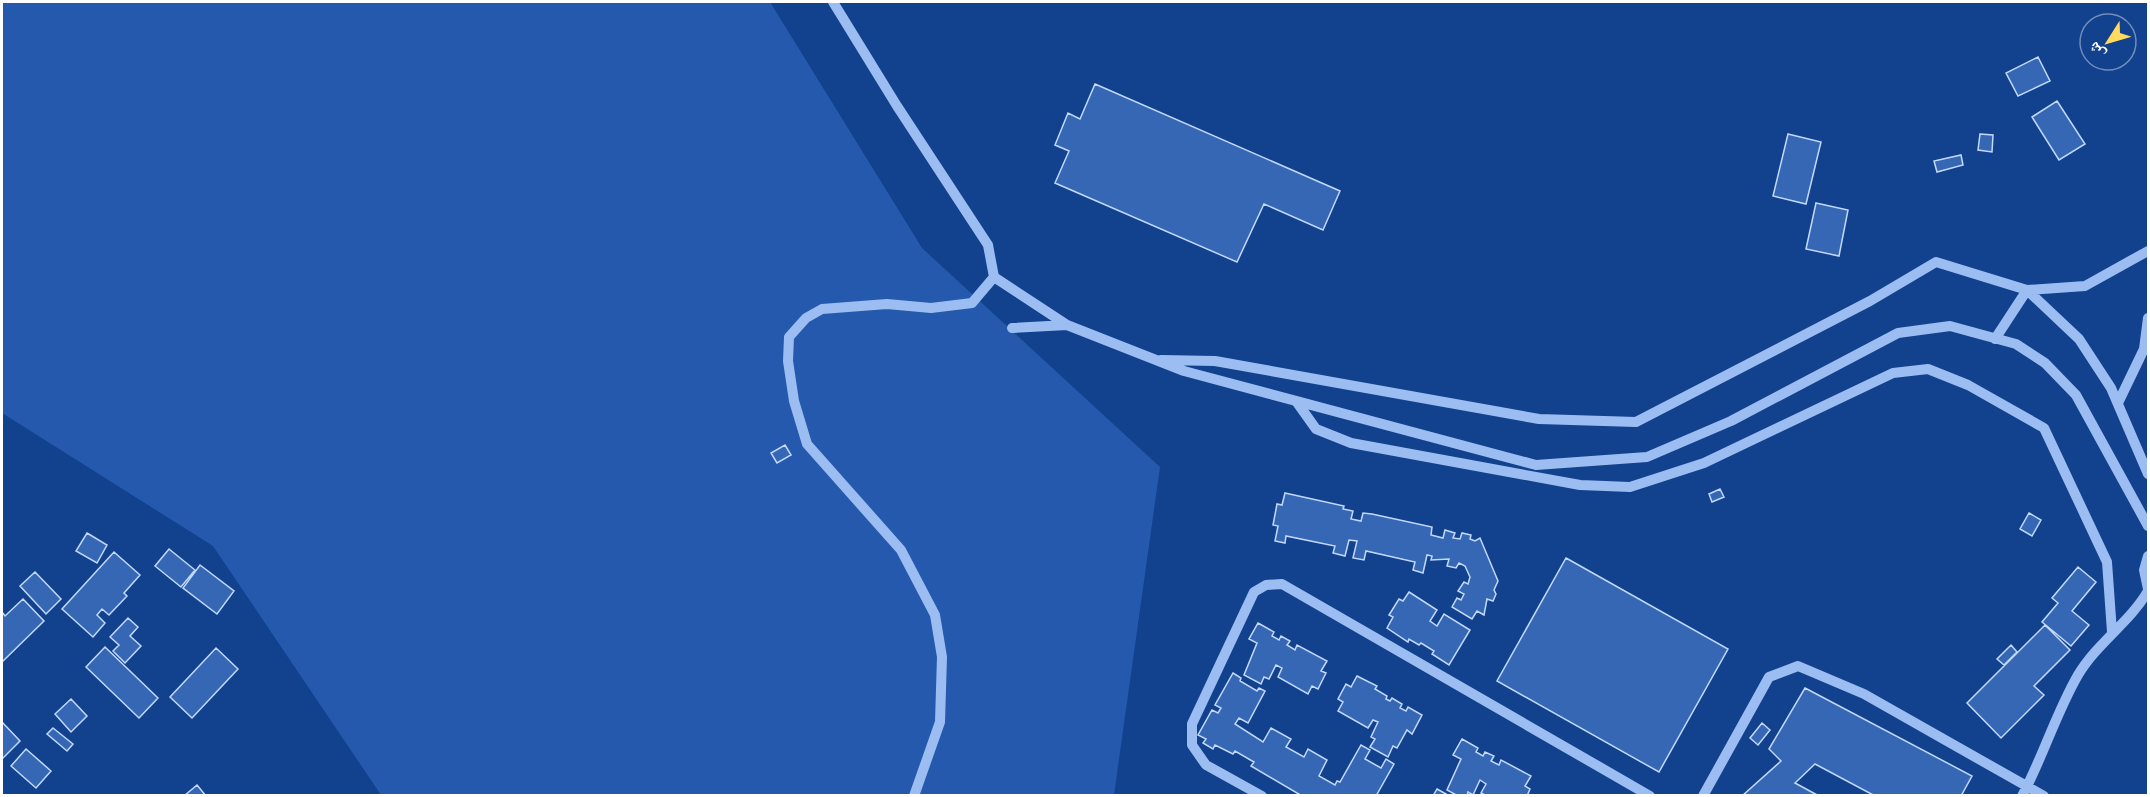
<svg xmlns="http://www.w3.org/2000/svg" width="2150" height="797" font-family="'Work Sans','Noto Naskh Arabic',sans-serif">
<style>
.green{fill:#2459ad}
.building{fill:#3667b5;stroke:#c2d9fc;stroke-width:1.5}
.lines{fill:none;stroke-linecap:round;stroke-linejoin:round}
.minor{stroke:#9cbdf1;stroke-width:10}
</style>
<rect width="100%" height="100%" fill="#12418e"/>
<path class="green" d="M2,2H770L922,248L1160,467L1114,795H381L213,546L2,413Z"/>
<path class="building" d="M2038,57L2050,81L2018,96L2006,73Z
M1095,84L1340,191L1323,230L1264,204L1237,262L1055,183L1069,151L1055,145L1068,113L1080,119Z
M2057,101L2085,144L2059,160L2032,117Z
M1788,134L1821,142L1806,204L1773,196Z
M1980,134L1993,135L1992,152L1978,150Z
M1961,155L1963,165L1937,172L1934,161Z
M1816,203L1848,210L1839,256L1806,249Z
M785,445L791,455L777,463L771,453Z
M1720,489L1724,497L1712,502L1709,494Z
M1285,493L1344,506L1343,509L1353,511L1351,519L1361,521L1363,513L1372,514L1432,527L1431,535L1443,538L1445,530L1455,533L1453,538L1460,539L1462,533L1471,535L1470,539L1475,541L1480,538L1498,581L1494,590L1496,594L1493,601L1487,599L1484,615L1477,611L1472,619L1452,607L1457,598L1461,600L1464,594L1458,591L1464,582L1468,584L1470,577L1465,566L1459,563L1456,568L1447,566L1449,559L1431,560L1432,556L1427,555L1423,573L1413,570L1415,562L1366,551L1364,560L1353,558L1357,541L1349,540L1345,556L1333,553L1335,546L1286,536L1285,543L1275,541L1278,526L1273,525L1277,504L1282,505Z
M2029,513L2041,520L2032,536L2020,529Z
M87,533L107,545L97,563L76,551Z
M169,549L195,570L181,587L155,566Z
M114,552L140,575L124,593L127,596L109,615L102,609L97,615L105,623L93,637L62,609Z
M1566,558L1728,649L1659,772L1497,681Z
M200,565L234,591L217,614L183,588Z
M2078,567L2096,582L2072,611L2089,625L2071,646L2042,622L2058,603L2052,598Z
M35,572L61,599L46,614L20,586Z
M1409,592L1437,610L1430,621L1437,626L1444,614L1470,630L1449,665L1432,654L1434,651L1421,643L1419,645L1409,639L1408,642L1387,628L1393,617L1389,615L1399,599L1403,601Z
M23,599L44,621L2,662V612L5,616Z
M128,618L138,627L130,636L141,646L125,663L113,651L119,645L110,637Z
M1258,623L1274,632L1272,636L1279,640L1281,636L1290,641L1287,645L1295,650L1297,645L1327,661L1321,671L1326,673L1318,689L1312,686L1308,694L1278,677L1282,668L1276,665L1269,679L1264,677L1261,684L1244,675L1257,643L1249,639Z
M2045,625L2070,650L2034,686L2044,695L2001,738L1967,703Z
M2011,645L2017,652L2004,665L1997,659Z
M105,647L158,698L139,718L86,667Z
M216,648L238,669L192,718L170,697Z
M1233,673L1241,678L1240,681L1257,691L1259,688L1265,691L1248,723L1239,718L1235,724L1263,742L1271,728L1291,739L1286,747L1304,757L1308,749L1327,760L1319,776L1335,785L1337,781L1340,782L1361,745L1370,750L1365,759L1381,768L1386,759L1394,764L1376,796H1302L1251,766L1254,762L1235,751L1233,754L1215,745L1213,749L1203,743L1206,739L1198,735L1212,710L1218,713L1221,708L1215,705Z
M1357,676L1377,686L1375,689L1387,696L1386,699L1390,701L1392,698L1402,704L1400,708L1406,711L1408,707L1422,715L1412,734L1407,730L1397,748L1393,746L1388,757L1370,747L1375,739L1371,737L1378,722L1373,720L1368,728L1338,711L1343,702L1338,699L1346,684L1351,687Z
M1805,688L1972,776L1961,796H1875L1815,764L1795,783L1819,796H1742L1781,761L1769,749Z
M71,699L87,716L71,732L55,714Z
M2,722L20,741L2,759Z
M1762,723L1770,730L1758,745L1750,738Z
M53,728L73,744L67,751L47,734Z
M1462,739L1478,748L1476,752L1483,756L1485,752L1494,756L1491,761L1499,765L1501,760L1531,776L1525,786L1530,789L1527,796H1487L1481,793L1486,784L1480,780L1473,795L1468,792L1467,796H1458L1447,790L1461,759L1453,755Z
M26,749L51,771L36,788L11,766Z
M197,785L206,796H184Z
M1437,789L1446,794L1444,796H1433Z"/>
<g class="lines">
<path class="minor" d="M833,2L897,106L988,245L994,277L972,303L931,308L887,304L822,309L806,318L789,337L788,361L794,401L807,444L901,550L935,615L942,657L940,722L914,796
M994,277L1067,325L1184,371L1536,465L1647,457L1731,421L1898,333L1950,326L2016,344L2045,363L2076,395L2148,526
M1012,328L1067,325
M1995,339L2027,290L2085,286L2148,251
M1161,360L1215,361L1539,419L1636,422L1870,301L1936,262L2027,290L2079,339L2111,388L2148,474
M1296,401L1316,429L1351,443L1580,485L1630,487L1704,463L1893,373L1928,369L1968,385L2044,428L2107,562L2112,632
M2118,403L2144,349L2148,318
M2148,556L2144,570L2148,589
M1262,796L1206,765L1192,745V724L1254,592L1266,585L1282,584L1650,796
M1703,796L1769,677L1798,666L1864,694L2044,796
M2022,796C2043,757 2056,713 2078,675C2097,643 2130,622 2148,591"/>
</g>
<rect width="2150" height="797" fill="none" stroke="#ffffff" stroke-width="6"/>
<g transform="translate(2108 42) rotate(233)"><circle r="28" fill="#12418e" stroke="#718dbb" stroke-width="1.5"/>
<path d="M0-4.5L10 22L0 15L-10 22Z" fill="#ffda5c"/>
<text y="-9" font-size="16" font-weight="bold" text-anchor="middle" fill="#ffffff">ش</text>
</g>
</svg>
